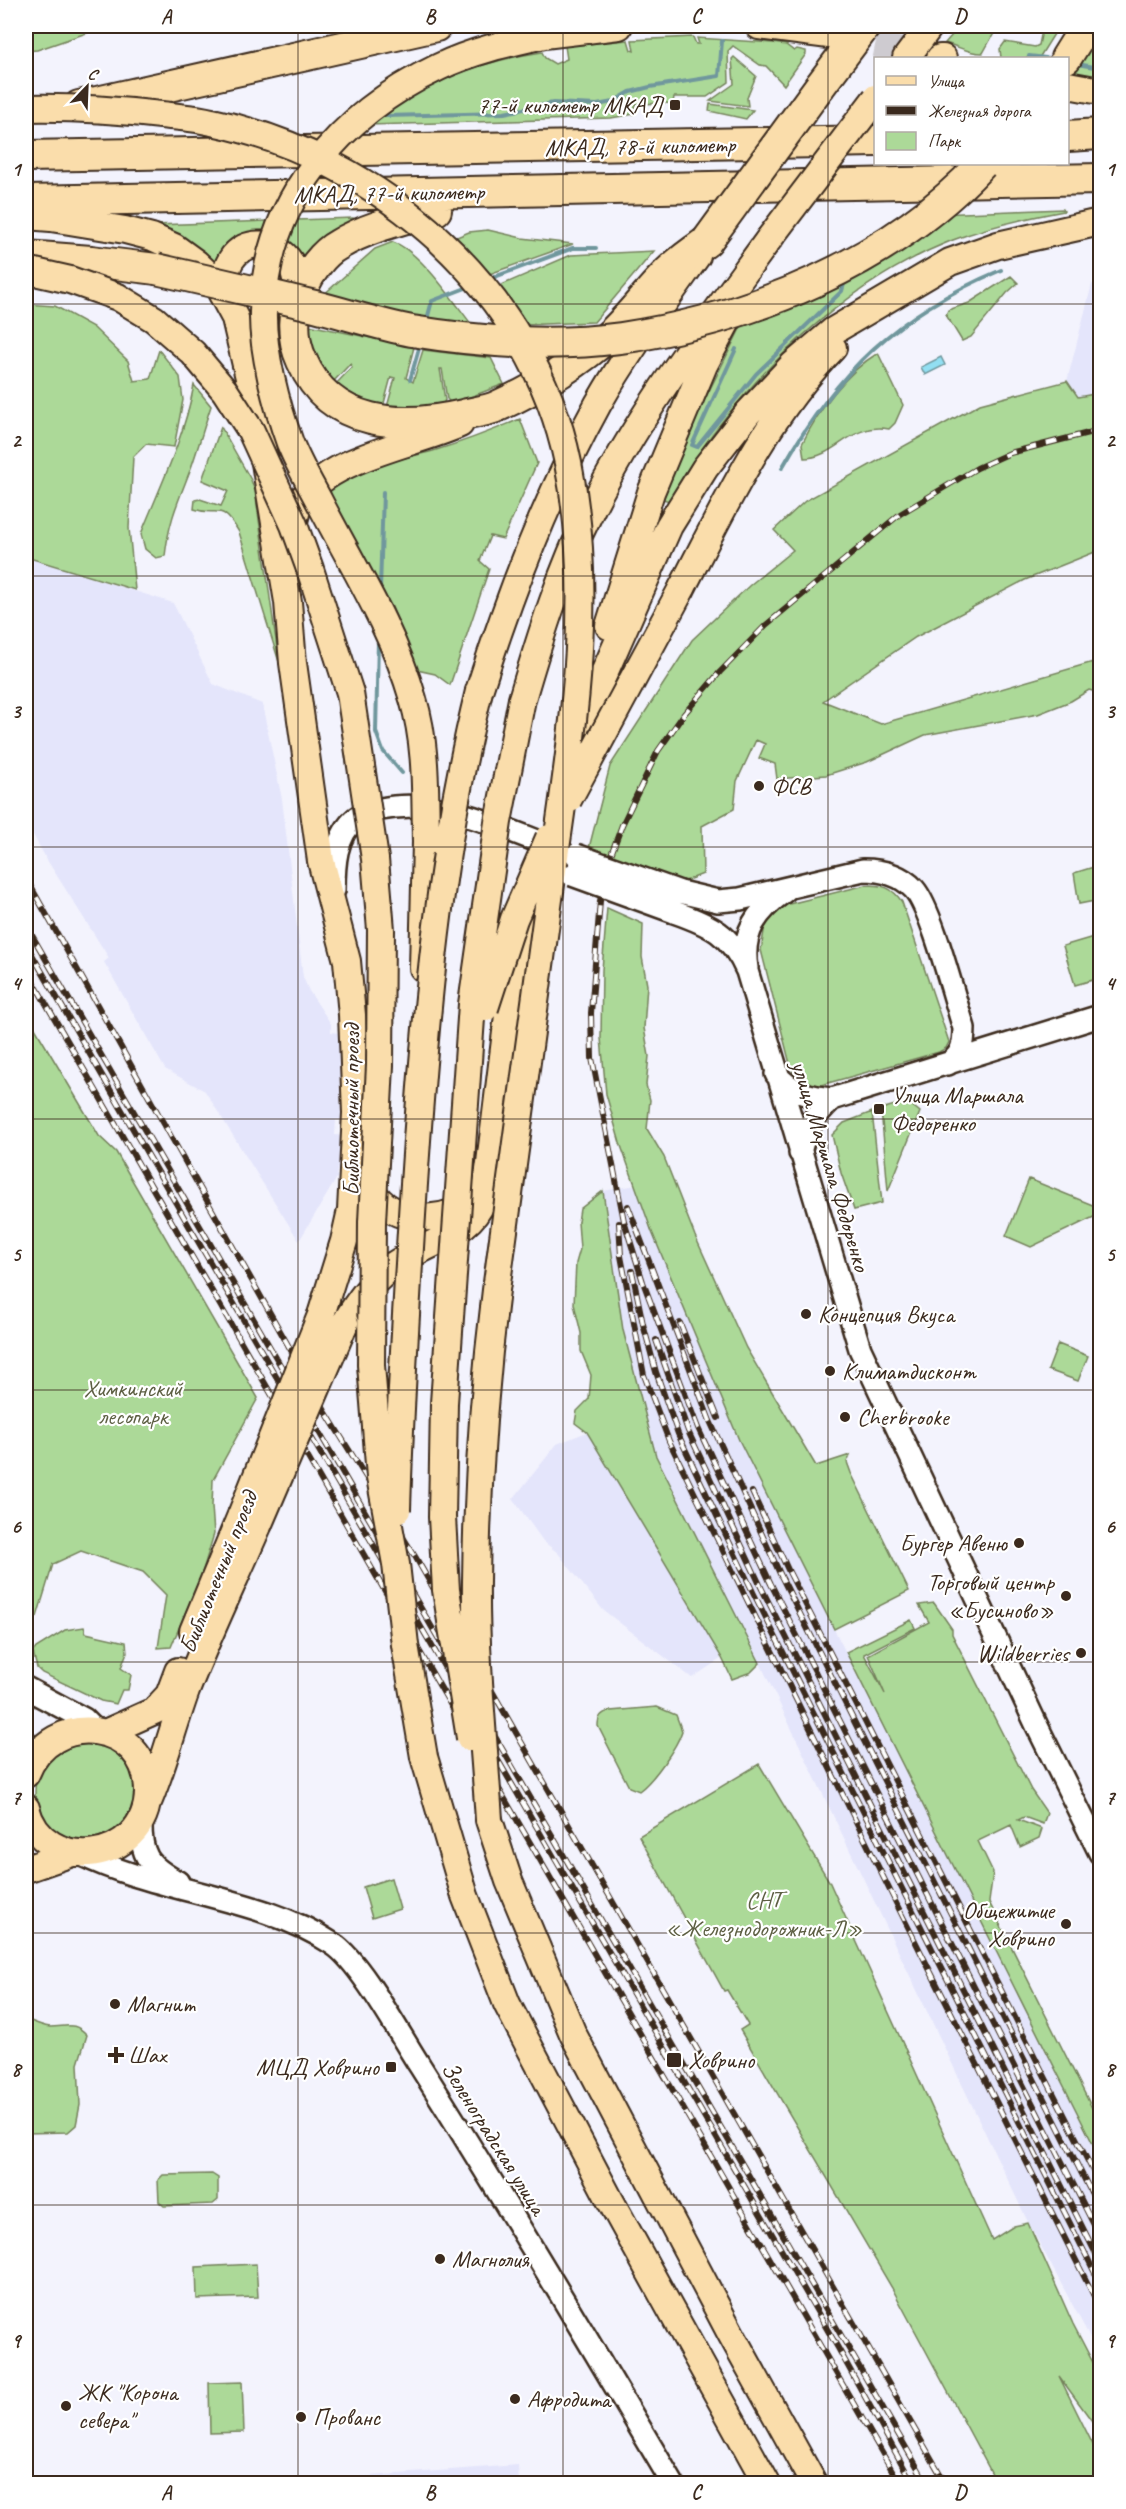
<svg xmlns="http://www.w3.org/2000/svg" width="1126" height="2509" font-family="Caveat,sans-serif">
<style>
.built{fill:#e4e5fb}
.green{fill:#acd998;stroke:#74825b;stroke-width:1.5}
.water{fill:#92dff2;stroke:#6f979d;stroke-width:1.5}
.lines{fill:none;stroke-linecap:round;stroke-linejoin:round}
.stream{stroke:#6f979d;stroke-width:4}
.major-tunnel{stroke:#cecbd0;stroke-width:26;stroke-dasharray:26 13;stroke-linecap:butt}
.minor-casing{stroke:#3b2a1e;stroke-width:26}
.major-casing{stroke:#3b2a1e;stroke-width:30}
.highway-casing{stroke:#3b2a1e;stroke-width:34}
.minor{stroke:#fff;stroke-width:21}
.major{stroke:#faddab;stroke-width:26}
.highway{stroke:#faddab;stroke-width:30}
.rail-casing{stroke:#3b2a1e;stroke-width:6}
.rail{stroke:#fff;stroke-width:4;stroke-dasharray:11;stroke-linecap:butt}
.minor-bridge-casing{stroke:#3b2a1e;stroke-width:26;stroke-linecap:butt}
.major-bridge-casing{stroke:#3b2a1e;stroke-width:30;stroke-linecap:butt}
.highway-bridge-casing{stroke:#3b2a1e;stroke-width:34;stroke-linecap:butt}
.minor-bridge{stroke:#fff;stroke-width:21}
.major-bridge{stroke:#faddab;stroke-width:26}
.highway-bridge{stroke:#faddab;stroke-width:30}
.grid{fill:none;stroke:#3b2a1e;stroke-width:1.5;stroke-opacity:0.55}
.poi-dot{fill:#3b2a1e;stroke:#fff;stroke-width:2}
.labels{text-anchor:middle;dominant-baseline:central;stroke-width:4.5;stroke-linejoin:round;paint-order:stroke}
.poi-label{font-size:24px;fill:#3b2a1e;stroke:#fff;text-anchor:start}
.street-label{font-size:24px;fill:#3b2a1e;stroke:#fff}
.park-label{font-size:24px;fill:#5d5f43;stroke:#fff}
.neatline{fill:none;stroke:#3b2a1e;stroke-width:2}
.grid-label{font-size:20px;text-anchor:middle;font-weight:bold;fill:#3b2a1e}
</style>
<rect width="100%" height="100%" fill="#f3f3fd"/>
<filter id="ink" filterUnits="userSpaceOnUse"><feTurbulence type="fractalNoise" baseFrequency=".0167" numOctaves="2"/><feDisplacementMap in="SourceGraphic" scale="12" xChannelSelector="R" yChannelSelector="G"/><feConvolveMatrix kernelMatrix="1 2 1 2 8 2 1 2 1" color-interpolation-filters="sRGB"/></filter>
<g filter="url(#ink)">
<path class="built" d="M1100,283V393L1078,397L1067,381L1092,284Z
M26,557L173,603L213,684L262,704L282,799L303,977L309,991L331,1024V1032L339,1033L349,1046L350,1120H336L335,1135L346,1136L336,1175L338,1176L299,1241L205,1091L165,1069L104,962L109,958L47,860L26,822Z
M636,1185L652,1232L739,1440L1100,2158V2356L1028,2222L760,1663L656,1456L623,1330L603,1191Z
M587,1432L722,1658L692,1678L603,1610L558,1553L543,1541L513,1499L557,1444Z
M518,2465L519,2483H344V2478Z"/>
<path class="green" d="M26,26H107L37,50L26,51Z
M960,26H998L983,53C970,54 958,46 945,43Z
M1043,26H1059L1039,58H1001L1000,49L1005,42L1035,47L1039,45Z
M1100,26V78L1068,72Z
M693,37L696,44H699L697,38L773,43L786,45L794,51L797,49L806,51V54L784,85L766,66L760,65L733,46L728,51L729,82L707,97H674L673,103L636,104L634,114L611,118L370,125C418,84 480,61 542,52L545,58L555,64L567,59L565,46L628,40L631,50L634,51L632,40Z
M734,57L756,76L747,98L748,106L710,101L734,84L732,59Z
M710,104L753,110L746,119L709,111Z
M1063,209L1064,211C1026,218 989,226 953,240C859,277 775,352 714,432C698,453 684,478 670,501L662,499L675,459L743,323L938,214Z
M353,218V222L302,265L286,242L216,268L155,225Z
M488,230L522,238L573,244L481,277L447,241L469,232Z
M393,242C420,251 454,302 472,325L369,308L322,296L375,249Z
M654,251L594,322L519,325L490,290L571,255Z
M1011,276L1018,283L1007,293L971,337L962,341L946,315L948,310L969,303Z
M26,304L55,306L93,327L128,361L134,381L150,379L159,350L180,377L183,400L174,447L146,444L133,457L129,528L135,590L26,557Z
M309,325L414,347L406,378L413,382L423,350L491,358L504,384L452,404L447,399L442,369H440L445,400L442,406L413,409L387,407L395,378L391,377L383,407L364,401L335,385L352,367L350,364L332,383L312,352Z
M878,353L903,405L895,423L889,429C850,422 836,458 804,458L802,444C818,411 846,372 878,353Z
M1067,381L1078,397L1100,393V550L1025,580L916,637L823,701L881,724L1100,660V693L1089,690L1071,701L1038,714L925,735L867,762L826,775L777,779L775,764L759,758L765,744L756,740L737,781L734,809L702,826L703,874L683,882L589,848L610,766L692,640L750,585L793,550L774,530L805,501L980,404Z
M194,385L211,406C204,427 198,448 191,468C178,502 169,520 165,556L156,558L145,549L141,534C161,485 184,438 194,385Z
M520,419L537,463L503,539L490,536L480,561L489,569L450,685L435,674L417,670L392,607L325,491C355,465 396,461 433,451C463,442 492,431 520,419Z
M221,427L251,480L255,491L279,662L239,532C220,500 218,518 194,509L195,500L200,499L221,506L228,491L202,480Z
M1100,865V900L1079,904L1074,873Z
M866,885C883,885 892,887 902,902L949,1042L946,1048L939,1052L821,1085C808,1085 798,1080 791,1068L761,950L765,925L772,913L781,906Z
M607,908L643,924L642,957L647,985L644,1028L649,1056L646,1085L650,1100L647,1129L664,1157L695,1236L746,1348L816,1466L850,1455L847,1462L851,1473L909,1591L834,1629L739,1440L652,1232L620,1143L606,1094L601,1038L602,970Z
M1100,935V978L1075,985L1063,946Z
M26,1013L99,1136L116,1152L258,1398L213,1480L212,1506L214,1534L202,1573L171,1647L158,1648L166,1595L143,1572L81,1551L53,1564L37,1617L26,1615Z
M910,1104L920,1112L888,1191L881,1109L895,1105Z
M872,1112L882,1203L854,1210L841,1173L832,1135L844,1123Z
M1029,1179L1100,1208V1214L1031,1247L1006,1236Z
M603,1191L623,1330L656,1456L760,1663L751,1672L732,1679L722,1658L587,1432L575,1423L577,1411L589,1399L591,1375L581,1351V1333L574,1304L576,1263L580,1249L578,1222L580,1209Z
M1058,1344L1088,1356L1078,1381L1048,1370Z
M934,1603L952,1629V1634L1031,1790L1047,1813L1043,1824L1024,1817L1018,1820L1042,1829L1039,1838L1020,1847L1011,1825L978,1841L993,1872L989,1902L1100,2124V2158L846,1652L911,1620L915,1628L864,1654L885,1694L868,1655L929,1622L919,1605Z
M84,1627L86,1633L126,1642L127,1652L121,1668L131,1675L128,1690H122L116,1704L101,1701L42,1673L37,1668L33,1652L36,1648L65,1630Z
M657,1707L676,1715L682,1731C677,1747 653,1781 639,1791L629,1787L598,1726C598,1717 601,1713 610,1711Z
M35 1792a50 50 0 1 1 100 0a50 50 0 1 1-100 0Z
M759,1764L829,1881L992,2240L1014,2226L1028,2223L1073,2324L1100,2376V2432L1059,2376L1100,2459V2483H997L892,2288L740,2030L748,2025L727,1990L724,1991L639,1836Z
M391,1878L400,1909L372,1918L363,1887Z
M26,2019C33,2022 42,2026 50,2027C67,2027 74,2021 87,2035L78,2064L80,2105L76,2125L68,2132L26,2133Z
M212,2174L218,2178V2200L213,2204L164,2206L159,2202L158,2180L163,2175Z
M256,2264L258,2297L197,2299L196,2267Z
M242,2382L244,2432L210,2433L209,2383Z"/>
<path class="water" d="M941,357L945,365L925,375L921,367Z"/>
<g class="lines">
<path class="stream" d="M1029,56L1046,58
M1077,64L1100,68
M386,116L504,113L553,103L597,105L613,102L630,92L650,87L719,76L722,41
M489,279L573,248H596
M426,323L432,301L471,286
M736,349L692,445L697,447L756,374L842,291L844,284L842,279
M410,380L420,345
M782,468C838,370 897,314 1001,270
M380,590L383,492
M378,640L376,732L383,751L402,773"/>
<path class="major-tunnel" d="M837,37L940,58"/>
<g class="minor-casing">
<path id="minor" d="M334,890C334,866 335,836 356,818C362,813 373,811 381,809C441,796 505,830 561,850
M680,892L718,901L740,899L863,870C882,870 900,874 914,889C932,909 954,998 964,1028C964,1044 962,1055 948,1064
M674,912C711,925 731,934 747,971L860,1349L1037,1726L1100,1853
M747,968C741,932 757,911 785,891
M776,1074C790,1092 811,1097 832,1099L1100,1016
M800,1153C805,1129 815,1115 832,1099
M26,1688L84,1719L96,1731
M26,1742V1773
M141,1819C140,1855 147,1865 178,1882
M80,1854C159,1893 261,1896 333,1944C360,1961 401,2037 420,2066C507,2204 590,2343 673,2484"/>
</g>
<g class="major-casing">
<path id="major" d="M759,26L829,35
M544,35L619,26
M906,58L930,26
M940,58H943
M1068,85L1100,91
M26,216L51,218L125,230L152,237L174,247L196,263L215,281L235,318L256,408L288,602L293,663L321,861L347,961L352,1015L356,1113L351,1210L344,1241L321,1315
M228,301C226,288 223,273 231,260C245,237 277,241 290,262C297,273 297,286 297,299
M293,539C293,527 294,514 300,503C327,457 414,445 460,424
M682,588C726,503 766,417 833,348
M609,626L651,492L704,365L731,314
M479,691C511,590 547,497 598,404C627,353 663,304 697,256
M522,699C541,634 561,570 591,510C639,413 706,326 769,239
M576,749L602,678L669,526L705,468L748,413L793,365L833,331L950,262L998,245L1100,222
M423,968L426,842
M366,1179C371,1189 376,1199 386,1206C410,1224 453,1220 474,1199
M345,1323C358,1302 371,1283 391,1267C417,1247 463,1237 479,1208C486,1195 488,1178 490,1163L511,991L531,899
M193,1631L241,1515
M105,1733L154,1711L169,1695L178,1671
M424,1757L465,1896L507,2004L610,2200L767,2484
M26,1774C51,1708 148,1720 148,1792C147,1863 43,1877 26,1808
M149,1800C164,1764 173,1727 186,1691C208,1635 234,1581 258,1526
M489,1820L509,1881L573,2034L731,2334L814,2484
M26,1869L72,1853"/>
</g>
<g class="highway-casing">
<path id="highway" d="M1066,58L1086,26
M820,86L865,26
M79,106L436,26
M1068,136L1100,134
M26,156L876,141
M26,201L1100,179
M436,210C403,219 367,227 338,245C323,253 310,272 303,287C292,310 291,337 302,361C331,427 402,429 463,415C475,412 488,411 498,406C540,387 579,363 613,332C631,315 647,293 665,275C677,262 693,252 707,241
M26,256L91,261L156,269"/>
</g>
<use href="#minor" class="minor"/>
<use href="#major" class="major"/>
<use href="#highway" class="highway"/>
<g class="rail-casing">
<path id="rail" d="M1100,430L1010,453L977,468L900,514L766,625L720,672L684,714L658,751L622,825L609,860L600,901L591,1013L592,1058L624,1221L643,1282L698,1428L771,1584L1100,2237
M26,878L325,1411L416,1558L946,2484
M26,925L927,2484
M26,944L838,2348L913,2484
M26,969L900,2484
M628,1206L710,1421L781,1576L1100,2210
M619,1223L621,1256L644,1375L669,1441L898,1907L1100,2308
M632,1271L643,1324L656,1372L678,1434L754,1594L1100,2283
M680,1323L718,1418
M656,1340L688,1431L762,1589L1100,2262
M752,1492L789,1572L1100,2185"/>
</g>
<use href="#rail" class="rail"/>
<g class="minor-bridge-casing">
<path id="minor-bridge" d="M576,855L680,892
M572,875L674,912"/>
</g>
<g class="major-bridge-casing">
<path id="major-bridge" d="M26,108C70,107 116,110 161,115C178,117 196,118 212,122C381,157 533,291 568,463C596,599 571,741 552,877C534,1015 514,1152 496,1290C484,1386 477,1484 476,1581C475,1661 484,1741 489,1820
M769,239L876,98
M26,270L70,280L118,297L154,319L193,353L225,391L251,431L294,525L310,569L350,693L375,859L381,930L380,1065L372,1222L371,1365L380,1477L396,1564L405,1645L424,1757
M568,800L682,588
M426,842C425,794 427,745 413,699C393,629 352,565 319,501C309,482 298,463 290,443C277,407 262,351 263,312C265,199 342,113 439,67C472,51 508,43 544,35
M485,1008L514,919L549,838
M397,1510C400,1401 407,1293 414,1184C425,1018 439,853 479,691
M241,1515L321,1315
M258,1526L345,1323
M470,1738L446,1590L442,1517L444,1403L472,1004L498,822L522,699"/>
</g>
<g class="highway-bridge-casing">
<path id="highway-bridge" d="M707,241L820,86
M156,269C209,281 262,293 315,306C347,314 380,325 412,331C479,342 553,347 621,338C752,319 891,262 982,164"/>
</g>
<use href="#minor-bridge" class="minor-bridge"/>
<use href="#major-bridge" class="major-bridge"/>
<use href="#highway-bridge" class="highway-bridge"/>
</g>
</g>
<path class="grid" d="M298,26V2484M563,26V2484M828,26V2484M26,304H1100M26,576H1100M26,847H1100M26,1119H1100M26,1390H1100M26,1662H1100M26,1933H1100M26,2205H1100"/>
<g class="poi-dot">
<rect x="669" y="99" width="12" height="12" rx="3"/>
<circle cx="759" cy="786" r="6"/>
<rect x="873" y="1103" width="12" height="12" rx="3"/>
<circle cx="806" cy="1314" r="6"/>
<circle cx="830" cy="1371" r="6"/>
<circle cx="845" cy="1417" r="6"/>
<circle cx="1019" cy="1543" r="6"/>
<circle cx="1066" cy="1596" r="6"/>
<circle cx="1081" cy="1653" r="6"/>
<circle cx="1066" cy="1924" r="6"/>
<circle cx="115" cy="2004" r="6"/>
<path d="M113 2046h6v6h6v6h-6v6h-6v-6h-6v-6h6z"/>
<rect x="666" y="2052" width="16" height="16" rx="3"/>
<rect x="385" y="2061" width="12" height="12" rx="3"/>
<circle cx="440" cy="2259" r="6"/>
<circle cx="515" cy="2399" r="6"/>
<circle cx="66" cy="2406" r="6"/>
<circle cx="301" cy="2417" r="6"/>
</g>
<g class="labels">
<g class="poi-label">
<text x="663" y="105" text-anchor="end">77-й километр МКАД</text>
<text x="771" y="786">ФСВ</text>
<text x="891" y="1095">Улица Маршала<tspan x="891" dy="28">Федоренко</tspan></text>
<text x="818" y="1314">Концепция Вкуса</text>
<text x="842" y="1371">Климатдисконт</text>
<text x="857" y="1417">Cherbrooke</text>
<text x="1007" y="1543" text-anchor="end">Бургер Авеню</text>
<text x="1054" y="1582" text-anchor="end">Торговый центр<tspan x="1054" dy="28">«Бусиново»</tspan></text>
<text x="1069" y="1653" text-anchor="end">Wildberries</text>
<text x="1054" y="1910" text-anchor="end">Общежитие<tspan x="1054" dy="28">Ховрино</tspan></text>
<text x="127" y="2004">Магнит</text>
<text x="128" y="2055">Шах</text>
<text x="688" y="2060">Ховрино</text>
<text x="379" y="2067" text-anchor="end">МЦД Ховрино</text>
<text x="452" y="2259">Магнолия</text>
<text x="78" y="2392">ЖК "Корона<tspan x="78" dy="28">севера"</tspan></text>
<text x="527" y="2399">Афродита</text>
<text x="313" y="2417">Прованс</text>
</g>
<g class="street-label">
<text transform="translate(640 146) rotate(-1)">МКАД, 78-й километр</text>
<text transform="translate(389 193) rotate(-1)">МКАД, 77-й километр</text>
<text transform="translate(351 1110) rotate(-90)">Библиотечный проезд</text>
<text transform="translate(831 1166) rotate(73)">улица Маршала Федоренко</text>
<text transform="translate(218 1572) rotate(-68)">Библиотечный проезд</text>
<text transform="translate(494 2138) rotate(58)">Зеленоградская улица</text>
</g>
<g class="park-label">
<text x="133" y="1388">Химкинский<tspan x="133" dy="28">лесопарк</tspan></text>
<text x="764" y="1900">СНТ<tspan x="764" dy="28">«Железнодорожник-Л»</tspan></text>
</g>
</g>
<rect width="1126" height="2509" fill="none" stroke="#fff" stroke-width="66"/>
<rect x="874" y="57" width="195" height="108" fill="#ffffff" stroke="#b1aaa5" stroke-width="1.5"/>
<rect x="886" y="76" width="30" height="9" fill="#faddab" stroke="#b1aaa5" stroke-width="1.5"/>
<text x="928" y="87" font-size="18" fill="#3b2a1e">Улица</text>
<rect x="886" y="106" width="30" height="9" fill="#3b2a1e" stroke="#b1aaa5" stroke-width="1.5"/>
<text x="928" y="117" font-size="18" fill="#3b2a1e">Железная дорога</text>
<rect x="886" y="132" width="30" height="18" fill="#acd998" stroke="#b1aaa5" stroke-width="1.5"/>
<text x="928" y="147" font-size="18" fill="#3b2a1e">Парк</text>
<g transform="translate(87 87) rotate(23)" stroke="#ffffff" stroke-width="4.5" paint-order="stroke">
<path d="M0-4.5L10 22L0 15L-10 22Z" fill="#3b2a1e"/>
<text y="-9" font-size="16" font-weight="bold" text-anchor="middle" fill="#3b2a1e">С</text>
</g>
<rect x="33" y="33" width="1060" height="2443" class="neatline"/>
<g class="grid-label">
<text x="166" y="23">A</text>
<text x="430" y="23">B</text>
<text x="696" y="23">C</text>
<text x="960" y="23">D</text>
<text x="16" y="176">1</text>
<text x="1110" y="176">1</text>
<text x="16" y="447">2</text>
<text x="1110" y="447">2</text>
<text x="16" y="718">3</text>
<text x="1110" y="718">3</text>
<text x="16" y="990">4</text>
<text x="1110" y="990">4</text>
<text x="16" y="1261">5</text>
<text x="1110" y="1261">5</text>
<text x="16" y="1533">6</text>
<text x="1110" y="1533">6</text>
<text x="16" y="1804">7</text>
<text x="1110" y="1804">7</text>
<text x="16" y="2076">8</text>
<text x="1110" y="2076">8</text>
<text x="16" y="2347">9</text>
<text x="1110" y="2347">9</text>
<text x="166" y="2499">A</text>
<text x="430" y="2499">B</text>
<text x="696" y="2499">C</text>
<text x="960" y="2499">D</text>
</g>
</svg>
